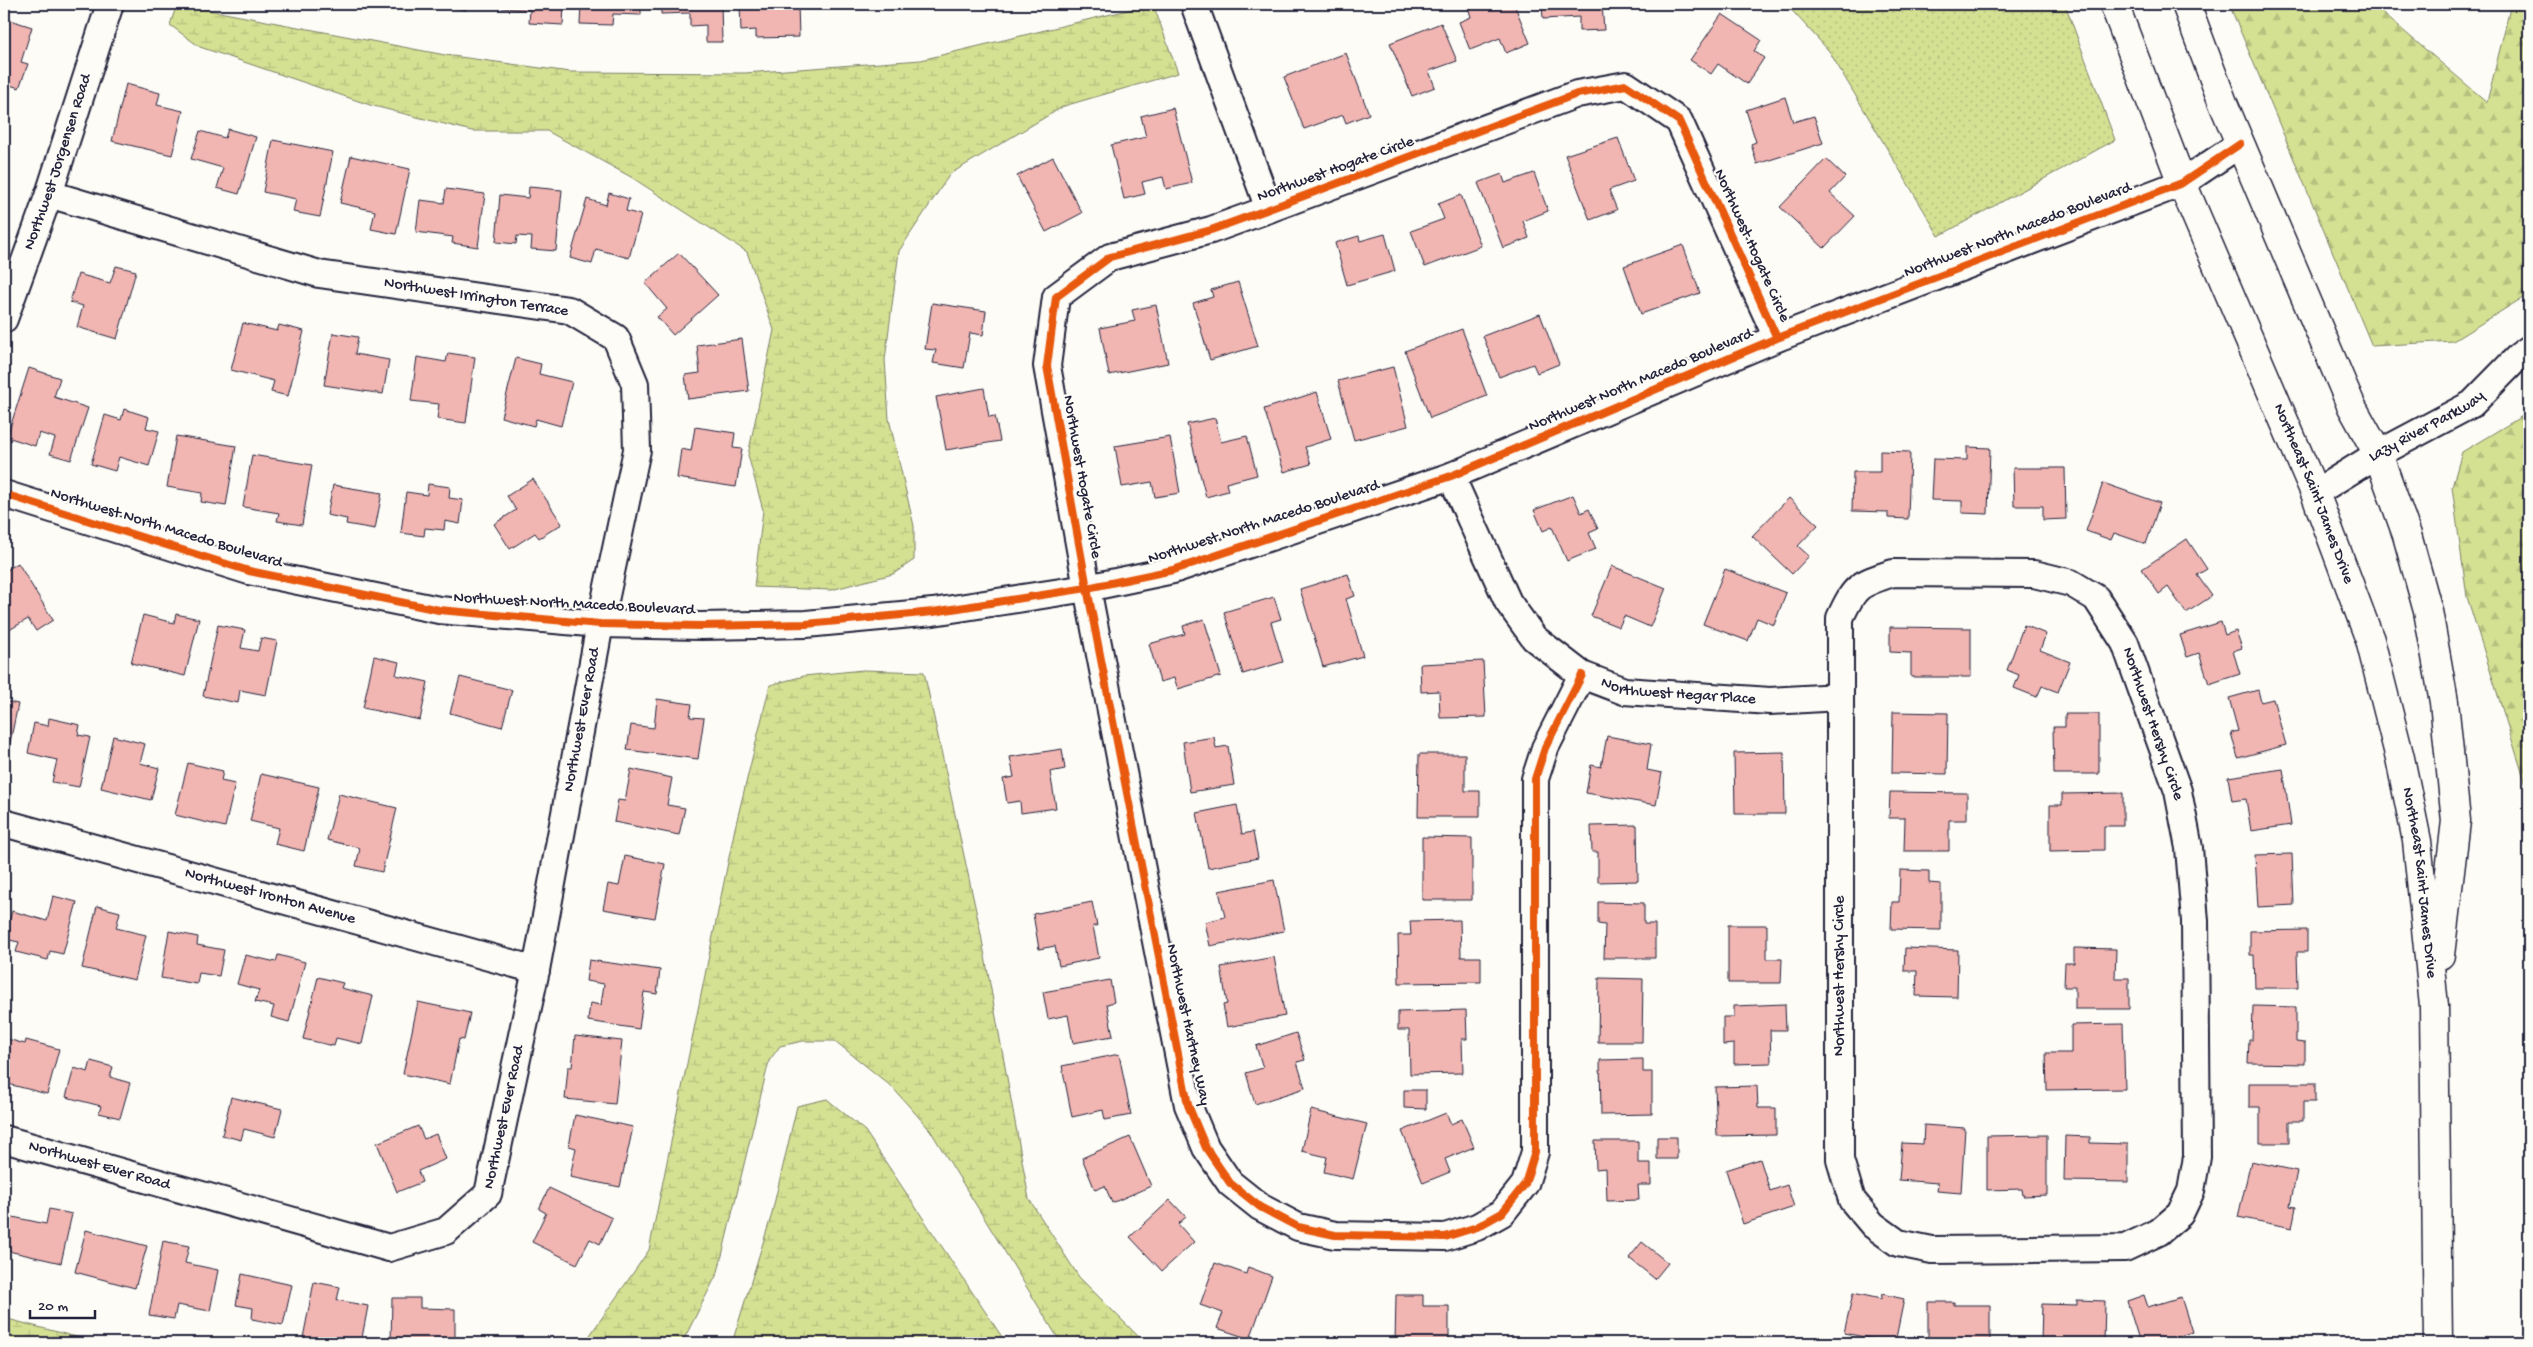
<svg xmlns="http://www.w3.org/2000/svg" width="2533" height="1347" font-family="'Gochi Hand',sans-serif">
<style>
.green{fill:url(#green-dots);stroke:#7b8166}
.forest{fill:url(#forest-firs);stroke:#7b8166}
.wetland{fill:url(#wetland-marsh);stroke:#7b8166}
.building{fill:#f1b5b2;stroke:#22223b}
.lines{fill:none;stroke-linecap:round;stroke-linejoin:round}
.minor-casing{stroke:#22223b;stroke-width:30}
.major-casing{stroke:#22223b;stroke-width:31}
.minor{stroke:#fdfcf7;stroke-width:26}
.major{stroke:#fdfcf7;stroke-width:28}
.cycleway-casing{stroke:#fdfcf7;stroke-width:11}
.cycleway{stroke:#e8590c;stroke-width:8}
.labels{text-anchor:middle;dominant-baseline:central;stroke-width:4.5;stroke-linejoin:round;paint-order:stroke}
.street-label{font-size:16px;fill:#22223b;stroke:#fdfcf7}
</style>
<defs>
<pattern id="green-dots" width="8" height="8" patternUnits="userSpaceOnUse" patternTransform="scale(1.25)"><rect width="8" height="8" fill="#d4e092"/><path d="M2 2h.1M6 6h.1" fill="none" stroke="#b6c07f" stroke-width="1.8" stroke-linecap="round"/></pattern>
<pattern id="forest-firs" width="22" height="20" patternUnits="userSpaceOnUse" patternTransform="scale(1.25)"><rect width="22" height="20" fill="#d4e092"/><path d="M5 1l3.5 6h-7zM16 11l3.5 6h-7z" fill="#b6c07f"/></pattern>
<pattern id="wetland-marsh" width="20" height="14" patternUnits="userSpaceOnUse" patternTransform="scale(1.25)"><rect width="20" height="14" fill="#d4e092"/><path d="M1 5h8M5 5V1M11 12h8M15 12V8" fill="none" stroke="#b6c07f"/></pattern>
</defs>
<rect width="100%" height="100%" fill="#fdfcf7"/>
<filter id="ink" filterUnits="userSpaceOnUse"><feTurbulence type="fractalNoise" baseFrequency=".02" numOctaves="2"/><feDisplacementMap in="SourceGraphic" scale="10" xChannelSelector="R" yChannelSelector="G"/><feConvolveMatrix kernelMatrix="1 2 1 2 8 2 1 2 1" color-interpolation-filters="sRGB"/></filter>
<g filter="url(#ink)">
<path class="green" d="M1786,4H2065L2115,140L1939,236L1829,51Z"/>
<path class="forest" d="M2229,4H2372L2487,102L2511,4H2529V294L2453,341L2372,346Z
M2529,412V794L2467,597L2452,487L2462,452Z"/>
<path class="wetland" d="M177,4L445,55L570,72L745,73L921,60L1153,4L1178,73L1064,106L950,174L899,251L885,360L889,419L914,526V560L893,574L831,590L754,587L763,510L748,455L774,330L747,252L631,177L547,131H472L370,105L200,47L170,25Z
M863,670L924,672L980,929L1029,1199L1079,1277L1145,1343H1061L930,1130L892,1087L835,1041H803L780,1046L769,1061L718,1272L682,1343H578L588,1338L649,1250L735,828L770,685L804,676Z
M827,1099L865,1131L1006,1343H732L771,1217L797,1106Z
M4,1318L99,1343H4Z"/>
<path class="building" d="M381,4H403V7Z
M433,4H467L466,10Z
M502,4H564L563,25L529,23L530,10L502,8Z
M581,4H641V15L613,14L612,25L580,24Z
M661,4H721L722,42H706V25L690,26V13L661,14Z
M740,4H798L799,37L756,38V30L741,31Z
M1476,4H1514L1530,43L1506,53L1500,38L1470,50L1459,22L1471,17L1468,7Z
M1542,4H1602L1604,30L1579,31V17L1543,19Z
M1722,14L1761,40L1754,51L1764,58L1747,84L1718,64L1711,74L1690,60Z
M4,18L32,27L21,62L28,64L19,88L4,83Z
M1441,23L1457,61L1429,71L1435,87L1412,96L1390,43Z
M1346,53L1369,114L1346,123L1343,115L1304,129L1284,77Z
M126,84L160,93L157,105L183,111L172,155L112,141Z
M1785,97L1793,122L1814,116L1823,143L1757,164L1751,144L1756,142L1746,110Z
M1173,108L1192,183L1166,189L1163,177L1142,182L1145,194L1124,199L1111,145L1146,137L1141,116Z
M228,129L256,137L239,194L217,188L223,168L191,159L200,131L225,138Z
M1618,138L1634,181L1609,190L1617,210L1590,220L1565,155Z
M273,140L333,152L320,217L293,212L296,199L263,192Z
M351,156L410,169L396,234L371,229L375,211L340,203Z
M1053,157L1082,213L1046,232L1017,176Z
M1826,159L1845,177L1830,193L1855,216L1824,248L1780,207Z
M1534,173L1548,211L1523,221L1529,238L1503,248L1478,183L1502,174L1505,183Z
M529,187L562,190L556,251L531,249L532,237L517,236L516,244L496,242L500,195L528,198Z
M446,189L485,194L478,247L452,243L453,237L416,232L420,200L444,203Z
M609,193L629,199L626,211L641,215L629,258L596,249L592,264L570,258L587,199L606,205Z
M1461,195L1481,246L1425,267L1411,231L1444,219L1438,204Z
M1385,234L1395,271L1347,285L1335,243L1359,236L1360,241Z
M1683,245L1700,293L1641,314L1624,266Z
M679,253L718,295L673,335L657,317L667,309L645,283Z
M116,266L136,271L117,339L77,327L83,306L70,302L78,274L110,283Z
M1238,282L1258,346L1210,360L1193,303L1213,297L1211,290Z
M932,303L986,311L983,335L970,333L964,368L933,363L936,350L925,349Z
M1156,305L1168,363L1109,375L1100,328L1135,321L1132,310Z
M1540,314L1559,364L1537,373L1533,364L1499,377L1483,336Z
M243,323L277,331L279,325L304,331L288,396L271,392L274,381L231,370Z
M1462,329L1487,396L1430,418L1405,351Z
M333,333L358,337L355,354L389,360L383,394L324,385Z
M742,339L749,391L688,399L685,375L700,373L697,345Z
M448,353L475,357L466,423L437,419L439,404L411,401L417,357L446,362Z
M516,358L541,364L539,374L572,382L561,426L536,419L534,426L501,417Z
M1393,367L1408,426L1354,440L1338,381Z
M29,368L60,378L54,397L88,408L71,460L50,454L55,438L39,433L35,446L7,437Z
M984,388L989,417L995,416L1000,441L946,450L936,397Z
M1317,392L1331,439L1305,447L1311,464L1284,472L1264,409Z
M124,409L149,417L146,428L159,431L149,466L119,457L115,471L91,464L105,415L121,420Z
M1215,418L1221,442L1247,436L1257,475L1226,483L1228,491L1206,497L1187,424Z
M695,427L735,433L733,448L742,449L736,487L677,478L681,449L691,451Z
M176,436L236,446L226,506L201,502L202,493L167,487Z
M1170,437L1180,493L1155,497L1152,482L1122,487L1115,446Z
M1967,447L1990,448L1988,514L1962,513V501L1931,500L1933,459L1967,460Z
M1880,451L1910,452L1908,519L1888,518V512L1852,511L1853,472H1880Z
M252,455L312,465L302,525L277,521L279,513L243,507Z
M2013,468H2065L2066,519L2043,520V506H2014Z
M533,479L562,524L539,538L535,533L510,549L494,524L516,510L507,496Z
M2103,483L2160,503L2146,544L2114,533L2111,540L2086,531Z
M428,484L450,487L449,498L463,500L460,524L445,521L444,530L425,528L424,536L401,533L406,492L427,495Z
M333,485L382,493L375,529L346,524L347,519L327,515Z
M1573,495L1581,513L1589,509L1598,529L1589,533L1596,549L1567,561L1552,527L1543,531L1534,510Z
M1789,498L1818,525L1798,546L1809,556L1792,574L1752,536Z
M2187,539L2207,569L2197,575L2212,596L2186,613L2168,587L2159,594L2142,569Z
M18,563L53,620L36,631L28,619L4,633V572Z
M1612,566L1666,588L1650,627L1624,616L1619,627L1591,616Z
M1725,569L1786,593L1774,625L1757,618L1748,641L1703,624Z
M1348,574L1355,596L1346,599L1363,656L1323,667L1300,589Z
M1274,597L1281,619L1271,622L1283,662L1243,674L1224,612Z
M176,614L199,619L185,676L131,663L143,615L174,623Z
M1204,619L1221,676L1178,689L1174,678L1160,682L1149,644L1185,634L1183,626Z
M2221,622L2225,635L2236,631L2242,648L2233,651L2240,674L2209,684L2199,653L2187,657L2180,635Z
M218,625L245,630L241,648L258,651L261,638L277,641L266,695L240,690L238,703L203,696Z
M2024,625L2046,634L2040,650L2070,662L2058,692L2042,686L2037,697L2014,688L2019,675L2007,670Z
M1890,627L1971,628V677H1911V653L1890,652Z
M374,656L399,662L396,675L428,682L420,720L363,708Z
M1483,661L1486,717L1440,718L1439,691L1421,692L1420,664Z
M460,677L512,690L502,727L450,713Z
M2258,690L2261,702L2273,699L2286,745L2238,758L2231,733L2238,731L2229,698Z
M657,699L692,704L690,717L704,718L698,759L627,750L631,725L654,728Z
M4,701L18,704L4,772Z
M1893,712L1948,713L1947,774L1892,773Z
M2065,714H2099V774H2054L2053,727H2065Z
M49,718L80,725L78,735L90,737L79,787L52,782L57,760L28,753L34,723L48,726Z
M113,736L145,744L140,763L159,768L151,800L101,788Z
M1607,736L1651,744L1647,770L1662,773L1656,805L1586,793L1591,765L1601,767Z
M1214,737L1216,748L1228,746L1234,785L1190,792L1183,742Z
M1062,749L1065,769L1050,772L1056,808L1021,813L1020,801L1007,803L1003,779L1014,777L1010,757Z
M1784,752L1785,814H1735L1734,753Z
M1419,754H1465V791H1480V817H1418Z
M188,763L223,771L221,781L235,784L225,827L175,815Z
M631,769L672,778L667,805L685,808L679,835L614,822L618,800L625,801Z
M2283,769L2291,825L2251,831L2246,799L2232,801L2228,777Z
M261,774L319,787L304,851L275,844L279,828L250,821Z
M1890,792L1967,793V820H1949V851H1904L1905,818H1889Z
M2123,793V826H2104V850L2050,851V805H2062V794Z
M339,794L397,808L382,872L356,866L360,848L327,840Z
M1237,805L1242,834L1253,832L1258,858L1208,868L1197,813Z
M1637,825L1638,881L1598,882V852H1592L1591,826Z
M1422,837L1472,838V900H1422Z
M2292,854L2294,905L2258,907L2255,855Z
M625,856L665,864L655,918L603,909L608,884L619,886Z
M1900,870L1929,871V883L1941,884V930L1891,929L1892,902H1899Z
M1274,880L1284,931L1210,946L1205,922L1225,917L1219,891Z
M53,896L77,902L63,954L50,951L48,960L16,952L19,942L4,939L12,911L47,921Z
M1092,902L1097,926H1093L1099,958L1059,966L1055,946L1039,949L1033,914Z
M1598,902L1644,903V924H1655V958H1604L1605,925L1598,924Z
M97,906L120,912L116,928L146,935L135,980L82,968Z
M1460,920L1461,957H1481V982L1399,983L1398,935H1411L1410,921Z
M1728,925H1767V959H1782L1781,983H1728Z
M2307,930V952H2297L2298,988H2255L2254,955H2250V931Z
M169,931L198,937L197,945L224,950L219,976L199,973L197,984L161,978Z
M1905,948L1958,950L1957,997L1916,996L1917,971H1904Z
M2074,948L2116,949L2115,978H2129V1009H2075V987H2064L2065,963H2074Z
M245,955L276,962L278,955L305,962L289,1022L271,1017L274,1006L255,1002L259,990L237,984Z
M1274,957L1285,1016L1227,1027L1223,1005L1227,1004L1221,967Z
M589,960L660,970L657,994L644,992L639,1029L588,1021L590,1003L601,1005L604,984L586,981Z
M318,977L343,983L341,988L373,996L362,1044L336,1038L334,1046L303,1039Z
M1599,978L1643,979L1642,1042H1598Z
M1110,980L1114,1002L1107,1004L1113,1036L1073,1043L1068,1015L1048,1019L1043,992Z
M418,1002L470,1013L464,1040L459,1039L450,1084L403,1074Z
M1785,1004L1786,1030H1770L1771,1063L1734,1064V1044L1723,1045V1017H1734V1006Z
M2253,1006L2296,1007V1042L2305,1043V1064L2248,1063L2249,1040H2252Z
M1466,1010L1467,1039H1462L1463,1073L1410,1074L1409,1030H1398V1012Z
M2123,1024L2125,1089L2047,1090L2046,1053H2071V1025Z
M1296,1033L1305,1060L1297,1062L1305,1088L1255,1104L1246,1073L1263,1068L1256,1046Z
M575,1036L622,1041L615,1104L565,1099L568,1067H572Z
M4,1038L25,1044L26,1040L59,1049L47,1094L4,1083Z
M1119,1054L1131,1115L1105,1120L1103,1110L1072,1117L1062,1066Z
M1643,1059V1072H1652V1114L1601,1115L1600,1060Z
M91,1061L113,1067L110,1077L130,1083L120,1118L99,1113L101,1106L66,1097L74,1068L88,1072Z
M2249,1083H2315V1102H2303V1121H2289V1143H2260V1107H2249Z
M1757,1086L1758,1108H1776V1135L1717,1136L1715,1087Z
M1404,1090H1426V1109L1404,1108Z
M231,1097L282,1109L275,1137L244,1129L241,1140L222,1135Z
M1311,1110L1367,1124L1353,1179L1324,1172L1327,1157L1302,1151Z
M1446,1113L1451,1124L1462,1119L1474,1147L1445,1159L1450,1172L1423,1183L1402,1131Z
M575,1115L633,1127L620,1187L570,1177L576,1148L569,1146Z
M1924,1125L1965,1128L1961,1193L1937,1191L1938,1183L1899,1180L1902,1143L1923,1144Z
M418,1126L424,1139L436,1134L446,1159L418,1171L422,1182L397,1192L377,1143Z
M2047,1135V1195L2023,1196L2022,1189L1987,1190V1136Z
M2065,1136L2090,1137V1143L2128,1144V1182L2064,1181Z
M1130,1137L1151,1186L1112,1203L1105,1186L1095,1190L1082,1158Z
M1657,1137H1677V1159H1657Z
M1595,1141H1638V1163H1651V1185H1638L1639,1200L1607,1201L1606,1168L1596,1169Z
M1760,1159L1770,1191L1787,1185L1794,1207L1743,1224L1726,1170Z
M2251,1161L2297,1171L2290,1206L2296,1207L2292,1228L2238,1217Z
M549,1188L612,1218L600,1244L590,1239L577,1264L532,1242L546,1213L539,1209Z
M1170,1200L1186,1217L1178,1224L1194,1242L1162,1271L1130,1237Z
M49,1209L72,1214L61,1263L4,1250V1236L8,1216L46,1224Z
M86,1230L147,1246L135,1288L75,1272Z
M163,1241L189,1246L185,1263L218,1270L210,1311L177,1305L174,1319L149,1315Z
M1642,1242L1668,1263L1655,1279L1629,1258Z
M1215,1263L1246,1274L1248,1267L1272,1276L1250,1339L1217,1328L1223,1313L1200,1305Z
M242,1274L292,1285L283,1325L252,1319L253,1308L236,1305Z
M314,1282L340,1287L337,1300L368,1306L361,1343H302Z
M1853,1293L1881,1299L1882,1294L1904,1299L1895,1343L1844,1333Z
M1396,1295H1423V1306H1449V1342L1395,1343Z
M2144,1295L2148,1307L2181,1297L2192,1332L2158,1343H2140L2127,1301Z
M392,1298H420V1308L455,1309V1343H391Z
M2077,1300L2105,1301L2104,1343H2041L2042,1304L2077,1305Z
M1928,1302H1954V1305H1990V1343H1928Z"/>
<g class="lines">
<g class="minor-casing">
<g id="minor">
<path d="M1194,4L1269,209"/>
<path id="s1" d="M4,319L49,194L110,4"/>
<path id="s2" d="M1451,476L1508,602L1534,638L1582,675L1624,691L1770,701L1840,697"/>
<path id="s3" d="M2315,493L2378,454L2472,404L2519,356L2529,349"/>
<path d="M4,494L249,571L439,610L600,624L701,626L806,624L933,612L1087,588L1173,570L1451,476L1777,338L2182,183L2240,144"/>
<path d="M1893,573L2034,574L2071,583L2096,598L2125,643L2178,791L2189,848L2195,921L2197,1157L2191,1191L2180,1214L2159,1232L2125,1248L1932,1250L1898,1243L1873,1225L1852,1200L1840,1160V618C1855,585 1859,584 1893,573Z"/>
<path d="M1582,675L1545,748L1535,779V1152L1525,1184L1502,1213L1477,1227L1445,1237L1335,1235L1298,1227L1260,1207L1230,1183L1206,1148L1188,1105L1087,588L1047,366L1056,297L1110,257L1211,230L1269,209L1577,94L1626,85L1679,121L1777,338"/>
<path id="s4" d="M4,823L536,970"/>
<path id="s5" d="M4,1139L389,1248L446,1231L488,1194L536,970L600,624L637,450L635,384L616,338L569,310L319,274L49,194"/>
</g>
</g>
<g class="major-casing">
<g id="major">
<path id="s6" d="M2114,4L2182,183L2315,493L2370,640L2400,758L2417,841L2434,1006L2438,1343"/>
<path d="M2186,4L2223,103L2351,405L2378,454L2407,535L2428,611L2444,702L2456,821L2440,955"/>
</g>
</g>
<use href="#minor" class="minor"/>
<use href="#major" class="major"/>
<g class="cycleway-casing">
<path id="cycleway" d="M4,494L249,571L439,610L600,624L701,626L806,624L933,612L1087,588L1173,570L1451,476L1777,338L2182,183L2240,144
M1582,675L1545,748L1535,779V1152L1525,1184L1502,1213L1477,1227L1445,1237L1335,1235L1298,1227L1260,1207L1230,1183L1206,1148L1188,1105L1087,588L1047,366L1056,297L1110,257L1211,230L1269,209L1577,94L1626,85L1679,121L1777,338"/>
</g>
<use href="#cycleway" class="cycleway"/>
</g>
</g>
<g class="labels">
<g class="street-label">
<text stroke="none"><textPath href="#s1" startOffset="166">Northwest Jorgensen Road</textPath></text>
<text transform="translate(1336 170) rotate(-20)">Northwest Hogate Circle</text>
<text transform="translate(2018 231) rotate(-21)">Northwest North Macedo Boulevard</text>
<text transform="translate(1751 246) rotate(66)">Northwest Hogate Circle</text>
<text transform="translate(476 298) rotate(9)">Northwest Irrington Terrace</text>
<text transform="translate(1641 381) rotate(-23)">Northwest North Macedo Boulevard</text>
<text stroke="none"><textPath href="#s3" startOffset="130">Lazy River Parkway</textPath></text>
<text transform="translate(1081 477) rotate(80)">Northwest Hogate Circle</text>
<text stroke="none"><textPath href="#s6" startOffset="529">Northeast Saint James Drive</textPath></text>
<text transform="translate(1264 523) rotate(-18)">Northwest North Macedo Boulevard</text>
<text transform="translate(166 529) rotate(17)">Northwest North Macedo Boulevard</text>
<text transform="translate(574 605) rotate(3)">Northwest North Macedo Boulevard</text>
<text stroke="none"><textPath href="#s2" startOffset="342">Northwest Hegar Place</textPath></text>
<text stroke="none"><textPath href="#s5" startOffset="999">Northwest Ever Road</textPath></text>
<text transform="translate(2152 724) rotate(71)">Northwest Hershy Circle</text>
<text stroke="none"><textPath href="#s6" startOffset="934">Northeast Saint James Drive</textPath></text>
<text stroke="none"><textPath href="#s4" startOffset="276">Northwest Ironton Avenue</textPath></text>
<text transform="translate(1840 976) rotate(-90)">Northwest Hershy Circle</text>
<text transform="translate(1187 1025) rotate(78)">Northwest Hartney Way</text>
<text stroke="none"><textPath href="#s5" startOffset="594">Northwest Ever Road</textPath></text>
<text stroke="none"><textPath href="#s5" startOffset="99">Northwest Ever Road</textPath></text>
</g>
</g>
<rect width="2533" height="1347" fill="none" stroke="#fdfcf7" stroke-width="20"/>
<rect x="10" y="10" width="2513" height="1327" fill="none" stroke="#22223b" stroke-width="2" filter="url(#ink)"/>
<path d="M30 1310v8h65v-8" fill="none" stroke="#22223b" stroke-width="2.5"/>
<text x="38" y="1310" font-size="15" fill="#22223b" stroke="#fdfcf7" stroke-width="4" paint-order="stroke">20 m</text>
</svg>
